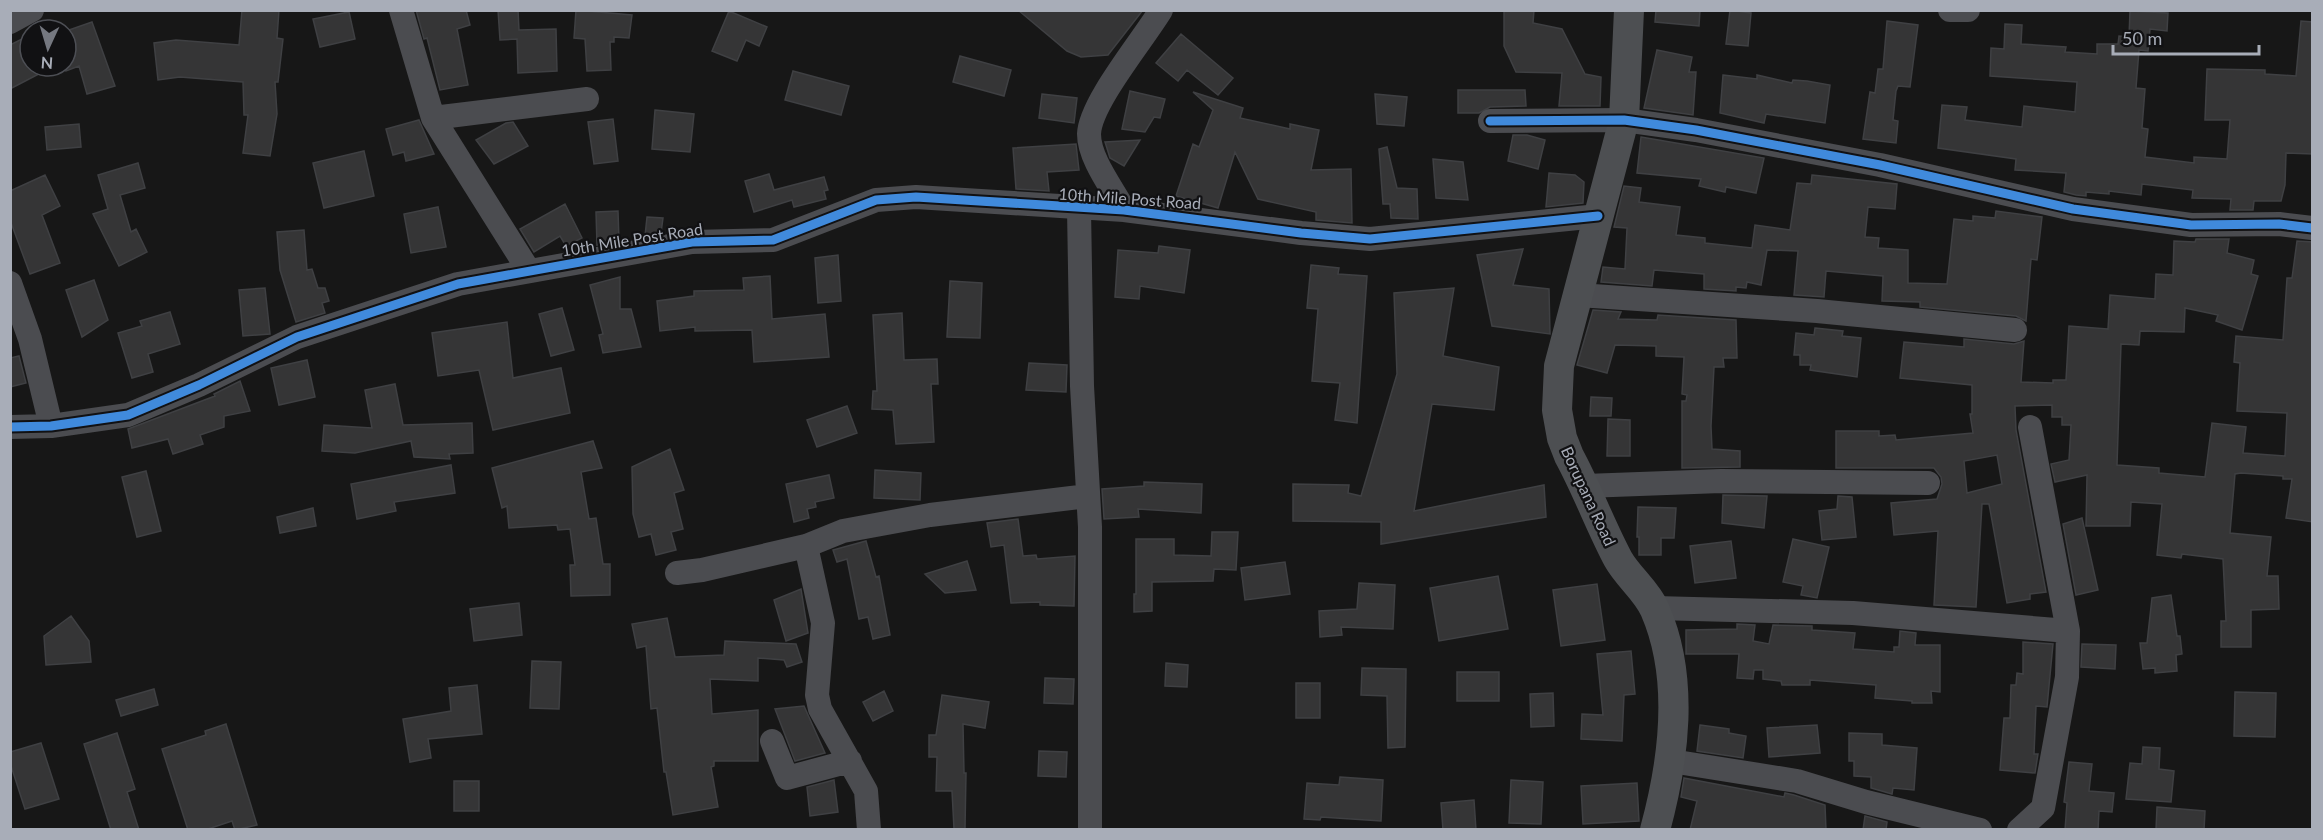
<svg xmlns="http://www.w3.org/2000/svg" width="2323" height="840" font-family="Lato,sans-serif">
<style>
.building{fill:#353536;stroke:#3f4043;stroke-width:1.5;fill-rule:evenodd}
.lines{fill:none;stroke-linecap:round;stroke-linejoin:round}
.minor{stroke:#4b4c50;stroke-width:24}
.major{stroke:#4d4f52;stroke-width:30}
.cycleway-casing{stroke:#111113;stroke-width:13}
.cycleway{stroke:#408adc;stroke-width:9}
.labels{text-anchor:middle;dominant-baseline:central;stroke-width:4.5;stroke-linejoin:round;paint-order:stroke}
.street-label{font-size:16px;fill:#a8adb8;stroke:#111113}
</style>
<rect width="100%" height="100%" fill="#171717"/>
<path class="building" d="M242,10H279L277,38L283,39L278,82H275L277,114L270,156L243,153L248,115H244L243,82L180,77L158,80L154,43L176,40L239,45Z
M416,10H466L470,25L457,29L468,85L440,90L427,38L424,39Z
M498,10H518L519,30L556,29L557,71L518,73L517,39L500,40Z
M576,10L632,15L629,38L614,37V42H610L611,70L587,71L585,39L574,38Z
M1018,10H1143L1108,55L1081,57L1067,51Z
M1504,10H1534L1533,23L1562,29L1585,74L1601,77L1600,106H1559L1562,73L1516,72L1504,46Z
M1656,10H1700L1699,26L1655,22Z
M1730,10L1751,13L1748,46L1726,44Z
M729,11L767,27L759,46L746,40L737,61L712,51Z
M2130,11L2168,13L2167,31L2150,29L2148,51L2139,50L2136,88L2145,89L2142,128L2148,129L2145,157L2194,163V157L2227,159L2230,120H2205L2207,69L2265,70V74L2296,76L2301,21L2313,22V154L2286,153L2285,185L2281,201H2254L2253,210H2230L2231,199L2192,198L2193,190L2142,184L2141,195L2109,191V194L2086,192V196L2076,195L2064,192L2066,173L2015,170L2016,159L1938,148L1942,105L1967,107L1965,120L2022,127L2024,106L2075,112L2077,82L1990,76L1991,48L2004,49L2005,24L2022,25L2021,44L2066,47L2065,52L2097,54V44H2118L2119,36L2129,37Z
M349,12L355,39L320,47L313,19Z
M1887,21L1918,25L1910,87L1898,86L1896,91L1893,120L1898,121L1896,143L1863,139L1870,92L1875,93L1878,69H1883Z
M92,22L115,86L87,94L79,66L66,71V31Z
M1181,34L1233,78L1218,95L1187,70L1178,81L1156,63Z
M30,35V66H54L10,89V45Z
M1657,50L1692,57L1689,72H1696L1693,115L1644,108Z
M960,56L1011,70L1004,96L953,82Z
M793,71L849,86L841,115L785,100Z
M1723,75L1757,79V75L1792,83L1793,80L1807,81L1830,85L1825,123L1766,114L1764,123L1720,113Z
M1458,90H1525L1526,106L1490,107L1479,113H1458Z
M1130,91L1165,99L1160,118L1154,117L1145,132L1122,129Z
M1193,92L1243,108L1240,118L1290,129V124L1319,130L1311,170L1351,169L1352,223L1316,220V212L1258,199L1235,152L1218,208L1176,196L1193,144L1199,147L1213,110Z
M1042,94L1077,98L1074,123L1039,118Z
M1375,94L1407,97L1404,126L1377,124Z
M655,110L694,114L690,152L652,149Z
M613,119L618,161L594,164L588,122Z
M419,120L434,154L406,161L404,152L393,155L386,129Z
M513,122L528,146L494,164L476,140L506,123Z
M79,124L81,147L47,150L45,127Z
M1513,135H1527L1545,140L1538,169L1508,161Z
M1641,137L1764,158L1756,193L1726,187L1725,192L1699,186L1701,179L1637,173Z
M1140,140L1124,166L1110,158L1105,142Z
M1076,144L1079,170L1047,172L1049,191L1016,189L1013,148Z
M1387,147L1397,188L1417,189L1418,219L1391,218L1390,204H1383L1379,149Z
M364,151L374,196L324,208L313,163Z
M1433,159L1463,162L1468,200L1436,198Z
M138,163L145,188L120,195L131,232L136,229L147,252L119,266L93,214L108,209L98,175Z
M1549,173L1575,175L1584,182L1583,203L1546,207Z
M769,174L774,190L824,177L828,190L824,191L826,199L794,207L792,200L754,212L745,181Z
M45,175L60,206L42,215L60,263L30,274L10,220V191Z
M1812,175L1897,184L1895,209L1868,207L1865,237L1879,238L1878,248L1908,250V283L1947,284L1954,219L1973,221V216L1995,218L1996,211L2042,217L2037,260L2031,259L2026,321L2016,316L1920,307V302L1882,301L1883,276L1826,271L1824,297L1794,295L1798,251L1767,250L1761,285L1747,282L1746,288L1736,287V291L1704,289V274L1654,270L1652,286L1601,282L1603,267L1625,269L1627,228L1614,227L1624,186L1641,188L1639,202L1680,207L1676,235L1705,238V243L1752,248L1755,225L1790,230L1797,183L1811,184Z
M565,204L582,238L566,246L560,236L534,252L520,229Z
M438,207L446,247L411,253L404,214Z
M618,211L619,241L597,245L596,212Z
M647,217L663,218L661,233L645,236Z
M304,230L307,270L312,269L318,288H325L329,301L322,303L325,313L296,322L280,270L277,232Z
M2196,239H2229L2227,253L2254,260L2251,274L2258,276L2242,330L2216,321L2218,315L2185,308L2184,332L2140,331L2139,345L2121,344L2117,465L2159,468V473L2205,477L2212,423L2246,427L2243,453L2285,456L2287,413L2237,411L2240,363L2234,362L2236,336L2283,340L2287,278H2292L2297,241L2313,242V522L2286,518L2292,479H2283V476L2241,473L2235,474L2230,533L2271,537L2267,576H2278L2279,609L2251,610V647H2221V621H2226L2223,559L2182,554L2181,558L2157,555L2162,504L2131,502L2130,526H2086L2087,475L2055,482L2051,464L2069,460L2071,425H2062V417H2052V405L2015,406L2016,430L2046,592L2030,594V599L2007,603L1989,504H1982L1976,607L1934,605L1938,531L1894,535L1891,503L1937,499L1942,484L1941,477L1934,468H1836V431H1879V436L1895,435L1896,440L1973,433L1970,414H1972V385L1900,378L1904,342L1964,347V339L2014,344L2024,341L2021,382L2053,383V380H2066L2069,326L2108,329L2110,295L2155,299L2156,274L2173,275L2174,241L2195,242ZM1997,455L2002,484L1967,493L1964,461Z
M1159,246L1190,250L1184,293L1140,286L1139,299L1115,297L1118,250L1158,253Z
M1523,249L1513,285L1549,289L1550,334L1492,326L1477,255Z
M838,255L841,301L818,303L815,258Z
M1311,265L1339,268L1338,274L1367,276L1357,423L1335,420L1340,383L1312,381L1318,309L1307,308Z
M770,276L772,319L825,314L829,357L754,362L752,330L695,331V327L660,331L657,301L694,296V291L744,290L743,278Z
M620,277V309H631L641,347L603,353L599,335L603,334L590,285Z
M94,280L108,320L82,337L66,290Z
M950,281L982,283L980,338L947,337Z
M265,288L270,334L243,336L239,290Z
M1454,288L1443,356L1499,367L1494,410L1432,404L1414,511L1544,485L1546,517L1381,544V522L1293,521V484L1349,485L1348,493L1361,496L1397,374L1394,293Z
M562,308L574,350L551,356L539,314Z
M1593,310L1621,312L1618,319L1657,320L1658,315L1736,320L1737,358H1723L1724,367H1714L1711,426L1712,449L1740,451V467L1682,468V401H1686L1687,395L1682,394L1684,357L1656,356V346L1615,345L1607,373L1577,365Z
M170,312L180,344L148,354L153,372L132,378L118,333L142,326L140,321Z
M902,313L904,360L937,359L938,384H931L934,442L896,444L893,410L872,409L873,391H877L873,315Z
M507,322L513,378L561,368L570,413L493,430L479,370L438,376L432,333Z
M1815,328L1843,331L1842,336L1861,338L1857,377L1810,370L1811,365H1800V355H1794L1796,333L1814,335Z
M19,356L26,383L10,387V358Z
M307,360L315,397L279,405L271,368Z
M1029,363L1067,365L1066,392L1026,390Z
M240,381L250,411L224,416V427L200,435L203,444L173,454L168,439L132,448L128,429L215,396L214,394Z
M395,384L403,425L472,423L473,453L449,454L450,459L414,457L411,441L355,453L322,451L324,425L372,428L365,390Z
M1591,397L1612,398L1611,416H1590Z
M847,406L857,433L817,447L807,420Z
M1608,419L1630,420V456H1607Z
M593,441L602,468L581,472L589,519L596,518L603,564H610V595L571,596L570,565H575L570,529L558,530L557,525L509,528L507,506L502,508L492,468Z
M670,449L684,490L674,493L683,529L671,532L676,550L656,555L651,534L639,537L633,514L632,467Z
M451,465L455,493L394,502L396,511L357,519L351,484Z
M875,470L921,473L920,500L874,498Z
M146,471L161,531L137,537L122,477Z
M829,475L834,498L815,502L816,507L807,509L809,518L794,522L786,484Z
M1144,482L1202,484L1201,513L1138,509L1139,517L1104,519L1102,489L1144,486Z
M1723,495L1767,496L1764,528L1722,523Z
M1838,496L1852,497L1856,537L1822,540L1819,511L1837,509Z
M1638,507L1676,508L1674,538H1661V555H1639V537H1637Z
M313,508L316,526L280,533L277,517Z
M2082,518L2098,590L2076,595L2063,524Z
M1018,519L1023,556L1036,555L1037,559L1075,556L1074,606L1040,605V602L1011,603L1004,545L991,547L987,523Z
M1212,532H1238L1236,570L1214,569L1213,581L1152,582V611L1134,612V594H1136V539H1174V555L1211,556Z
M1793,539L1829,547L1817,598L1801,595L1803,586L1783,582Z
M866,541L876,577L879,576L890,635L873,639L868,617L859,619L847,559L837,562L833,550Z
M1731,541L1736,578L1695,583L1690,546Z
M967,561L976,590L945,593L925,574Z
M1285,562L1290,594L1245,600L1241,568Z
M1498,576L1508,629L1439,641L1430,588Z
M1359,583L1395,585L1393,629L1341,627L1342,635L1320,637L1319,611L1357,609Z
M1597,584L1605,640L1561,646L1553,590Z
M801,589L808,633L786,641L774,600Z
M2171,595L2177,636H2180L2182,654L2176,655L2177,671L2155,673V668L2143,669L2140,643H2147L2152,598Z
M519,603L522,635L474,641L470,609Z
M71,616L89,641L91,662L46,665L44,636Z
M667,618L675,657L724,655L725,641L796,644L802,662L787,667L784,660L758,658V681L710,679L712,714L758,710V761H714V766L711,767L718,807L673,815L666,772H664L657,708L651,709L646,646L637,648L632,624Z
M1737,624L1755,625L1753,641L1769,644L1773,625L1812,626V630L1855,633L1853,649L1894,652V647H1899L1900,631L1916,633L1915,645H1940V692L1931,691L1932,703H1912V701L1875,698L1876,685L1810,680V685H1782L1781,681L1763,679V670H1754L1753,679L1737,678L1739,654H1686V630L1737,629Z
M2023,642L2053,644L2047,707L2036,706L2034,754H2038L2035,773L2000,770L2004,718H2010L2011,685H2016L2017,673L2023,674Z
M2082,644L2116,645L2115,669L2081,667Z
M1631,651L1635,694L1624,695L1622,741L1581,739L1582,714L1603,715L1597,654Z
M532,661L561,662L559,709L530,708Z
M1166,663L1188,665L1187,687L1165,686Z
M1362,668L1406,669L1405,747L1388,748L1387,696L1361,695Z
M1457,672H1499V701H1457Z
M1045,678L1074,679L1073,704L1044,703Z
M1296,683H1320V718H1296Z
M477,685L482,734L428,739L431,758L410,762L403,719L451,711L449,688Z
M154,689L158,705L121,716L116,700Z
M884,691L893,711L873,721L863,702Z
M2235,692L2276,693L2275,737L2234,736Z
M1553,693L1554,726L1531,727L1530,694Z
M942,695L989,702L985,728L963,724L964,773H966L965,829H954L952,791H936L937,757H929V735H936Z
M804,706L825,753L795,761L775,709Z
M226,724L257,825L235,830L232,821L205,830H188L162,749L206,735L205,731Z
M1700,725L1729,729V733L1746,736L1743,758L1697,751Z
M1817,725L1820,753L1769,757L1767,728Z
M117,733L135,789L127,792L139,830H111L84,744Z
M1849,733L1882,734V745L1917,748L1914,790L1893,788L1892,794L1871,788V777L1854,776V761H1849Z
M41,743L59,799L25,809L10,763V752Z
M2143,747L2160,748L2159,769L2174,771L2171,802L2126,799L2130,763L2142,764Z
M1039,751L1067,752L1066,777L1038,776Z
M2069,762L2092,764L2089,791L2114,793L2112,812L2099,811L2098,830H2065L2067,803L2064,802Z
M1340,777L1383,780L1381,821L1321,817L1320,820L1304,819L1307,783L1339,785Z
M1684,778L1784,797L1785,793L1794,795L1825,805L1826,830H1690L1697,801L1681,797Z
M834,780L838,812L810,816L807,787Z
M1511,780L1543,782L1541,824L1509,823Z
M454,781H479V811H454Z
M1637,783L1639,821L1583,824L1581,786Z
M1474,800L1476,830H1443L1441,803Z
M2157,807L2205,811L2204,830H2156Z
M1865,816L1887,822L1886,830H1863Z"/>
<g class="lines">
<path class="minor" d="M401,10L433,118L529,271
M1950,10H1968
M10,22L32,10
M433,118L587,99
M1490,121L1624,120L1696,130L1880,165L2073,209L2191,225L2279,224L2312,228
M1079,209L1082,386L1090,527V830
M1124,210C1113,189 1089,159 1089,134C1090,103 1143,40 1161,10
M10,283L30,339L51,426
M1578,295L1817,311L2015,330
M10,427L51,426L128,415L199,385L297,337L458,284L692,242L773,240L876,200L916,197L1124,210L1301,233L1370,239L1598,216
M1585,486L1721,481L1928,483
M806,546L823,623L817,695L820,709L866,791L869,830
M677,573L702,570L806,546L843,531L930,515L1088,496
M1655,608L1853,613L2068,631
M772,741L787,778L850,761
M1671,761L1797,781L1866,802L1980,830
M2019,830L2043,808L2067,677L2068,631L2030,427"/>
<path class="major" d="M1629,10L1624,120L1559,366L1557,410L1562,438L1569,456C1587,489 1600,525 1618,559C1628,577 1647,591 1655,610C1685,679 1674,760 1655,830"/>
<g class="cycleway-casing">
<path id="cycleway" d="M1490,121L1624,120L1696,130L1880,165L2073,209L2191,225L2279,224L2312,228
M10,427L51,426L128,415L199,385L297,337L458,284L692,242L773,240L876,200L916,197L1124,210L1301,233L1370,239L1598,216"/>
</g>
<use href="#cycleway" class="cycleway"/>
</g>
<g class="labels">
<g class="street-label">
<text transform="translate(1130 198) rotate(4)">10th Mile Post Road</text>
<text transform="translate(632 239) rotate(-9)">10th Mile Post Road</text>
<text transform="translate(1589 496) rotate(65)">Borupana Road</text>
</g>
</g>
<rect width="2323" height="840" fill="none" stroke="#a8adb8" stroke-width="24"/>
<g transform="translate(48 48) rotate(184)"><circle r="28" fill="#111113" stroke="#4d4f55" stroke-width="1.5"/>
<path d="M0-4.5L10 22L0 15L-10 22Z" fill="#757880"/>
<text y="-9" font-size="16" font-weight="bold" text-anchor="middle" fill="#a8adb8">N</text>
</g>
<path d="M2113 45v9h146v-9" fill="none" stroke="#a8adb8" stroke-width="3"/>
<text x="2122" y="45" font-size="18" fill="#a8adb8" stroke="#111113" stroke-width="4.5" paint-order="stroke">50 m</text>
</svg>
